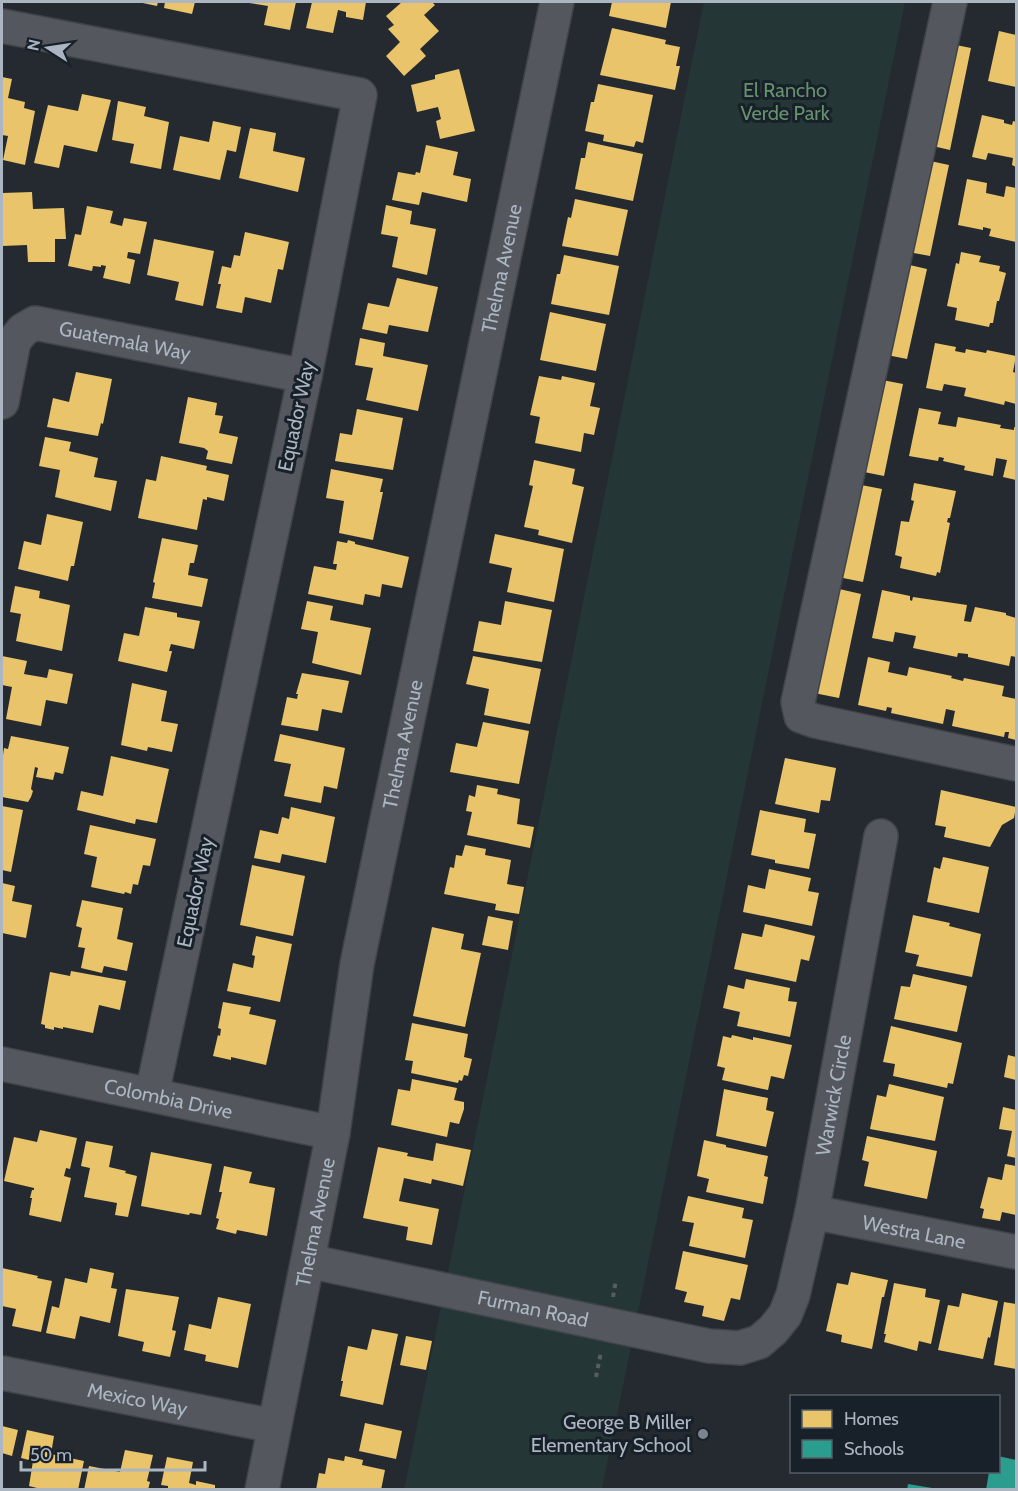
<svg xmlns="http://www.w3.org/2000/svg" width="1018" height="1491" font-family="Cabin,sans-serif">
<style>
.green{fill:#243636}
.homes{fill:#e9c46a}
.schools{fill:#2a9d8f}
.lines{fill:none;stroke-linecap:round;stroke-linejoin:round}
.minor-casing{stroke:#404448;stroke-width:36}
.path{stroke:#575d62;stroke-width:4;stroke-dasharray:4.5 4.5;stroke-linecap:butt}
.minor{stroke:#54585e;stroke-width:33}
.poi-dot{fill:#7c858f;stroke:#182029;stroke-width:2}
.labels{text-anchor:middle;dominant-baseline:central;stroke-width:6;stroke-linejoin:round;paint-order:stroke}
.park-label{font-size:20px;fill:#66916d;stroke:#182029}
.street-label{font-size:20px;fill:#acb6c2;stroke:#182029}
.poi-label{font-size:20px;fill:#acb6c2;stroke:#182029;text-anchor:end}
</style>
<rect width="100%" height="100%" fill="#242a2f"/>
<path class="green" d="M704,2H905L602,1489L404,1490Z"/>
<path class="homes" d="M138,2H158L157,6Z
M165,2H195L192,14L164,8Z
M312,2H366L363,20L346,17V12L338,10L333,33L306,28Z
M402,2H432L435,5L424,15L439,31L420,49L426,56L404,76L386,56L400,42L388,29L394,25L386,16Z
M612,2H671L666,28L609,16Z
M249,3L296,2L290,30L264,25L268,6Z
M612,28L666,40L665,44L680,47L676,66H680L675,90L600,75Z
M999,31L1016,35V87L988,81Z
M946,43L971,48L950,150L924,144Z
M459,69L475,131L440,139L436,121L441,119L438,107L417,112L411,85L435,79V75Z
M2,77L12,79L8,98L25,102L24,108L35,111L25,165L3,160L8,136L2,135Z
M598,84L653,95L643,143L636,141L634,147L603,141L604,135L585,131L591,102H594Z
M82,94L111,100L97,152L64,145L59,168L34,163L48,105L78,111Z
M118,101L146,107L144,116L169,122L161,169L130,163L134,144L112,140Z
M982,115L1004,120V123L1012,125L1013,121L1016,122V167L1012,165L1013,158L988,153L986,160L972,157Z
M213,121L241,127L236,152L227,150L226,155L220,180L173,170L180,136L209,142Z
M250,128L276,133L273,151L305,158L298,192L239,178Z
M588,142L643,154L633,201L575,189L581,158H585Z
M426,145L458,152L453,175L471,179L467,202L422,192L419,205L392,200L398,172L415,175L416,172L420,173Z
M921,159L949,165L930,256L903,251Z
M967,179L987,183L986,193L1004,197L1006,186L1016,188V242L989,236L991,229L983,227V230L958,225Z
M32,192L33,209L64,208L66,239H55V262H28L27,245L2,246V193Z
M575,199L628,210L618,256L562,246L568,217L571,218Z
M386,205L412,211L410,224L436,229L427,275L392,267L398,237L381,234Z
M87,206L113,211L110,223L122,226L124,218L147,222L140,254L128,252L127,258L135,260L130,284L103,278L106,266L101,265V267L93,266L92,271L68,266L75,234L81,235Z
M245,232L289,242L283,270L278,269L271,303L245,297L242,313L216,308L221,284H218L222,266L231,268L234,255L240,256Z
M154,239L214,251L203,306L175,300L179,282L147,275Z
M961,252L981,256L979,262L1000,266L999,271L1006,273L999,301H997L993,323H990L989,327L955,320L957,308L947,306L956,263L959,264Z
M564,255L619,266L609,315L551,304L557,274H560Z
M901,263L927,269L907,359L882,354Z
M397,278L438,287L428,332L389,325L387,334L362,329L368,303L389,307Z
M550,312L606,324L596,371L540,360Z
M360,338L385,343L383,356L428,365L418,411L366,400L373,368L355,365Z
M935,343L956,347L955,351L965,353L966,349L986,353L987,350L1016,356L1013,372L1016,373V404L1005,401L1004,405L964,396L966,388L944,384L942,391L926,388Z
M76,372L112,379L103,424L101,423L98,436L47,427L53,398L69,402Z
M539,376L561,380L562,376L595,383L590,406L600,408L594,435L584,433L581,452L535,443L540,417L530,415Z
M877,379L903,384L884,476L859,471Z
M188,397L217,403L215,415L223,416L219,433L238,437L232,464L206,459L208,451L204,448L179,443Z
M919,408L941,412L938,424L956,427L958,417L1001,425L1000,428L1014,430V427L1016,428V480L1003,477L1007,460L996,458L993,476L964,470L965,466L943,461L944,458L939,457L938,461L909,456Z
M357,409L403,418L393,470L335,461L340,433L352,435Z
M45,437L71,442L69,451L98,458L94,477L117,481L111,511L55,497L60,470L39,466Z
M161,456L207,466L206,470L229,475L224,501L207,497V500L203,499L197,530L138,518L146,479L156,481Z
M534,460L575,469L572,484L584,487L572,543L538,535L539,530L524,527L533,486L529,485Z
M331,469L383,479L380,492H383L373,540L339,533L344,501L326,498Z
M914,483L956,491L950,518H948L947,522L950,523L940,573L937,572L936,576L900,568L902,557L895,555L901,521L909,522L914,501L911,500Z
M856,484L882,489L863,582L838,577Z
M47,514L83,522L74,566H71L68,581L18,569L24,541L41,545Z
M495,534L564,549L554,602L507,592L512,568L489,563Z
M162,538L198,545L194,563H190L188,575L208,579L202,607L152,598L155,583L153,582Z
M348,540L355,542V544L409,557L402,588L382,584L380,597L365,594L363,605L308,594L314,566L336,570L337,564H333L337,541L347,543Z
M15,586L40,591L39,598L70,605L62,651L16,641L21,614L10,612Z
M835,588L861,594L839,698L814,693Z
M882,590L910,596V600L912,601L913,597L967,605L964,621L971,622L975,607L1006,613V615L1016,618V657L1011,656L1009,666L968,657V654L958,653L957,657L913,648L916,636L895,632L893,642L872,638Z
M307,601L333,606L330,620L371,628L361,675L312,663L318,632L301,629Z
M505,601L552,610L542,662L473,651L479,621L501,625Z
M145,607L177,613V617L200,621L194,649L171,644L169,651H172L167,672L118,661L124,633L139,636Z
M2,656L27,661L24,674L47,678L49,669L73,674L67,704L46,700L41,726L6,719L12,687L2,685Z
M473,656L541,669L530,724L484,715L489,689L466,684Z
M868,657L890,662L888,672L907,676L909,667L952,676L951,678L963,681L964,678L1004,686L1002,696L1016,699V740L1008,738L1009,732H1005L1004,737L952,726L955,711L946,709L943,724L891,713L892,708L887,707L886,711L858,705Z
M302,673L349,681L342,713L322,709L318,731L281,725L287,697L297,699L298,694H296Z
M132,683L167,691L161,721L178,724L172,752L148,747L147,751L121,745Z
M483,722L529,731L519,784L450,772L456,743L477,747Z
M280,734L345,748L337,789L324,786L321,803L284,796L291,764L274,761Z
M11,736L69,747L63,774L55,772L53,780L36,777L38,768L35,767L31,789L33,791L31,797L28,802L2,797V762L4,748L8,749Z
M111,756L169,769L157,823L136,819L135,824L77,810L81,791L103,796Z
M785,758L836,768L830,801L821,800L819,813L775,804Z
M477,785L498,789L497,794L520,799L517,824L534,827L530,848L467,835L472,812L466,811L469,795L475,797Z
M941,790L1016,807L1014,818L1002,825L990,847L944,837L946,827L935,825Z
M2,806L23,810L11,872L2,870Z
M291,807L335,817L326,863L282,854L280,863L254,858L260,830L278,834L282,817L289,819Z
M760,810L806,819L804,832L816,834L809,869L775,863V860L751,855Z
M90,825L156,839L150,866L143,865L138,885L133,884L131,894L125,892L124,894L91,887L97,857L84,854Z
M465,845L486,849L485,855L511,860L507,884L524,887L519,914L495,910L496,904L444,894L450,867L454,868L456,855L462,856Z
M943,857L989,867L979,913L927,902L934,867L940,869Z
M252,865L305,876L293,936L240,925Z
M769,869L811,878L808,891L819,893L812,926L743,912L748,885L765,889Z
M2,883L15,886L12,901L32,905L26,938L2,933Z
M82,900L123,908L117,939L133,943L127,971L104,966L102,973L81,968L85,948L78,947L82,928L76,926Z
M913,915L950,923L949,926L981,934L972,977L916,966L919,955L905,952Z
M488,916L513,921L508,950L482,945Z
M765,924L815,936L809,961L801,959L796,982L734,969L742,933L762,937Z
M432,927L464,934L461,949L481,953L465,1027L413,1016Z
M256,936L292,944L280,1002L227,991L233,963L253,968L255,956L252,955Z
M71,971L126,981L120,1010L99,1005L93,1033L63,1027V1029L54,1027V1030L45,1028V1025L41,1024L50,972L70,976Z
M913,974L967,986L957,1032L894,1019L901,986L910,987Z
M746,979L790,988L788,1001L797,1002L790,1037L737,1026L740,1012L723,1008L728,985L744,989Z
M223,1002L251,1007L249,1014L276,1020L266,1065L231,1057V1060L213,1056L218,1035L220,1036L221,1029L218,1028Z
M412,1023L468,1034L464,1057L472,1059L468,1076L464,1075L462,1081L459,1080L458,1083L411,1073L413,1061L405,1060Z
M891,1026L962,1043L953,1084L948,1083L947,1088L893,1076L895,1064L883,1062Z
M732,1035L753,1040V1037L792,1045L784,1079L771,1076L768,1090L722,1080L725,1068L717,1066L723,1036L731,1038Z
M1008,1055L1016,1057V1080L1004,1077Z
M412,1079L457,1088L454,1100L464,1102V1109L459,1124L450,1122L447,1137L391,1125L398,1089L410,1091Z
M889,1084L944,1097L935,1141L870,1129L877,1095L886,1097Z
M724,1089L768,1098L766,1110L774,1112L766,1147L716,1136Z
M1003,1107L1016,1110V1158L1007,1156L1012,1131L999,1129Z
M40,1130L77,1138L70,1169L66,1168L64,1176L71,1178L61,1222L29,1215L32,1198H30L32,1190H34V1188L4,1181L14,1137L37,1142Z
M867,1136L937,1151L927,1199L864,1186L869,1162L862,1160Z
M704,1140L726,1145V1147L768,1156L764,1176L768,1177L763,1204L706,1192L709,1179L697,1176Z
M86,1141L113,1146L109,1167L126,1171L125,1173L137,1176L128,1217L115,1215L117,1203L84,1197L90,1168L81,1166Z
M436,1143L471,1150L463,1186L432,1179L431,1184L404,1178L399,1201L439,1209L432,1245L406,1240L408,1227L363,1218L378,1147L408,1153L407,1156L433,1161Z
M151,1152L212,1164L201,1215L190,1213L189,1215L141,1206Z
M1005,1164L1016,1166V1215L1002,1212L1000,1221L982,1218L984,1209L980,1208L988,1177L1002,1180Z
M224,1166L252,1172L249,1183L275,1188L267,1236L237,1230L236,1234L216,1229L219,1219L216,1218L222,1192H219Z
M688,1196L744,1208L742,1218L753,1220L745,1258L689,1246L694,1223L682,1221Z
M683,1251L748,1265L740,1300L731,1298L724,1321L702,1316L704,1306L684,1302L687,1292L675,1289Z
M2,1268L38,1276L37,1278L52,1281L41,1332L12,1326L16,1309L2,1306Z
M90,1268L114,1273L111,1288L117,1289L110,1323L80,1316L75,1339L46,1333L52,1306L59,1308L65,1278L87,1283Z
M851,1272L888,1280L884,1297H882L872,1349L841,1342L842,1335L826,1331L837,1283L848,1285Z
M894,1283L926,1289L925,1297L940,1300L931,1344L919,1341L917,1351L884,1342L886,1334H884Z
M126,1289L179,1297L172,1330L176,1331L170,1357L142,1351L144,1342L118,1336Z
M962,1293L998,1301L990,1338L988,1337L983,1359L938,1350L948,1305L959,1307Z
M218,1297L251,1304L238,1368L205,1361L206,1355L184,1350L189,1324L211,1329Z
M1004,1302L1016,1304V1369L994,1365Z
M372,1329L398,1334L383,1405L340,1396L343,1381H341L348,1346L367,1350Z
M406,1336L432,1341L426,1370L400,1365Z
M365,1423L402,1431L396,1459L359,1451Z
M2,1426L18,1430L12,1456L2,1453Z
M27,1430L54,1436L51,1454L84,1461L78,1490H45L29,1486L33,1461L21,1458Z
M125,1450L153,1455L147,1481L150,1482L148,1490H84L89,1466L120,1472Z
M345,1456L363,1460L362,1465L385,1470L381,1490H316L319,1473L325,1474L328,1458L344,1461Z
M167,1457L193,1462L189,1483L196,1485V1481L215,1485V1490H168V1486L161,1485Z"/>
<path class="schools" d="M998,1456L1016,1460V1490H986L989,1472H998Z
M908,1484L932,1488V1490H907Z"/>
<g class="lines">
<g class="minor-casing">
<g id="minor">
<path d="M950,2L798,702L801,716L815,721L1016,764"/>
<path d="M2,26L360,95L305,376L152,1094"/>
<path id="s1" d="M2,402L14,341L23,330L35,323L305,376"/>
<path id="s2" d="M2,1064L333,1133"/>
<path id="s3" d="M812,1212L1016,1252"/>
<path id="s4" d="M308,1261L709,1346L740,1348L759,1342L773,1330L785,1315L793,1295L812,1212L881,836"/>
<path id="s5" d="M2,1373L274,1426"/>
<path id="s6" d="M262,1490L333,1133L357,964L557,2"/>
</g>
</g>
<path class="path" d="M613,1297L616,1280
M596,1377L601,1352"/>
<use href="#minor" class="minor"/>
</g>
<circle class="poi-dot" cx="703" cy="1434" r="6"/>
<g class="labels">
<g class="park-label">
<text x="785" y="90">El Rancho<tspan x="785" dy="23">Verde Park</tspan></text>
</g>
<g class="street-label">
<text stroke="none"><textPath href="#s6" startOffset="1245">Thelma Avenue</textPath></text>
<text stroke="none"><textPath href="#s1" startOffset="182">Guatemala Way</textPath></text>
<text transform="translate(296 416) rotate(-78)">Equador Way</text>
<text stroke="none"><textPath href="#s6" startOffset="759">Thelma Avenue</textPath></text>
<text transform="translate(195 892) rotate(-78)">Equador Way</text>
<text stroke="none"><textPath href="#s4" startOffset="724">Warwick Circle</textPath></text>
<text stroke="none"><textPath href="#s2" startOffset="170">Colombia Drive</textPath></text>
<text stroke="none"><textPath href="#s6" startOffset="273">Thelma Avenue</textPath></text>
<text stroke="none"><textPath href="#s3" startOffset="104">Westra Lane</textPath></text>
<text stroke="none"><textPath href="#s4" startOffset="230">Furman Road</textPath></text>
<text stroke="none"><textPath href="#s5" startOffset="138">Mexico Way</textPath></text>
</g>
<g class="poi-label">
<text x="691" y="1422">George B Miller<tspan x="691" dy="23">Elementary School</tspan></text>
</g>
</g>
<rect width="1018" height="1491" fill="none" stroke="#acb6c2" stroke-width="6"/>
<rect x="790" y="1395" width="210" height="78" fill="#182029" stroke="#535c66" stroke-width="1.5"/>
<rect x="802" y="1410" width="30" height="18" fill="#e9c46a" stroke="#535c66" stroke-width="1.5"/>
<text x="844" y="1425" font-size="18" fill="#acb6c2">Homes</text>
<rect x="802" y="1440" width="30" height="18" fill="#2a9d8f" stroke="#535c66" stroke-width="1.5"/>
<text x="844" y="1455" font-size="18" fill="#acb6c2">Schools</text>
<g transform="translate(48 48) rotate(282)" stroke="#182029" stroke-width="4.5" paint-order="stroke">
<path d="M0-4.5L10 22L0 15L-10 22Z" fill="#acb6c2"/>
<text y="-9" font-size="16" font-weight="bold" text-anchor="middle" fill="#acb6c2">N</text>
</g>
<path d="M21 1461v9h184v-9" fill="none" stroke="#acb6c2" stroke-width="3"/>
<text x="30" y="1461" font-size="18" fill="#acb6c2" stroke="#182029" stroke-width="4.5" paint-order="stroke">50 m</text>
</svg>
